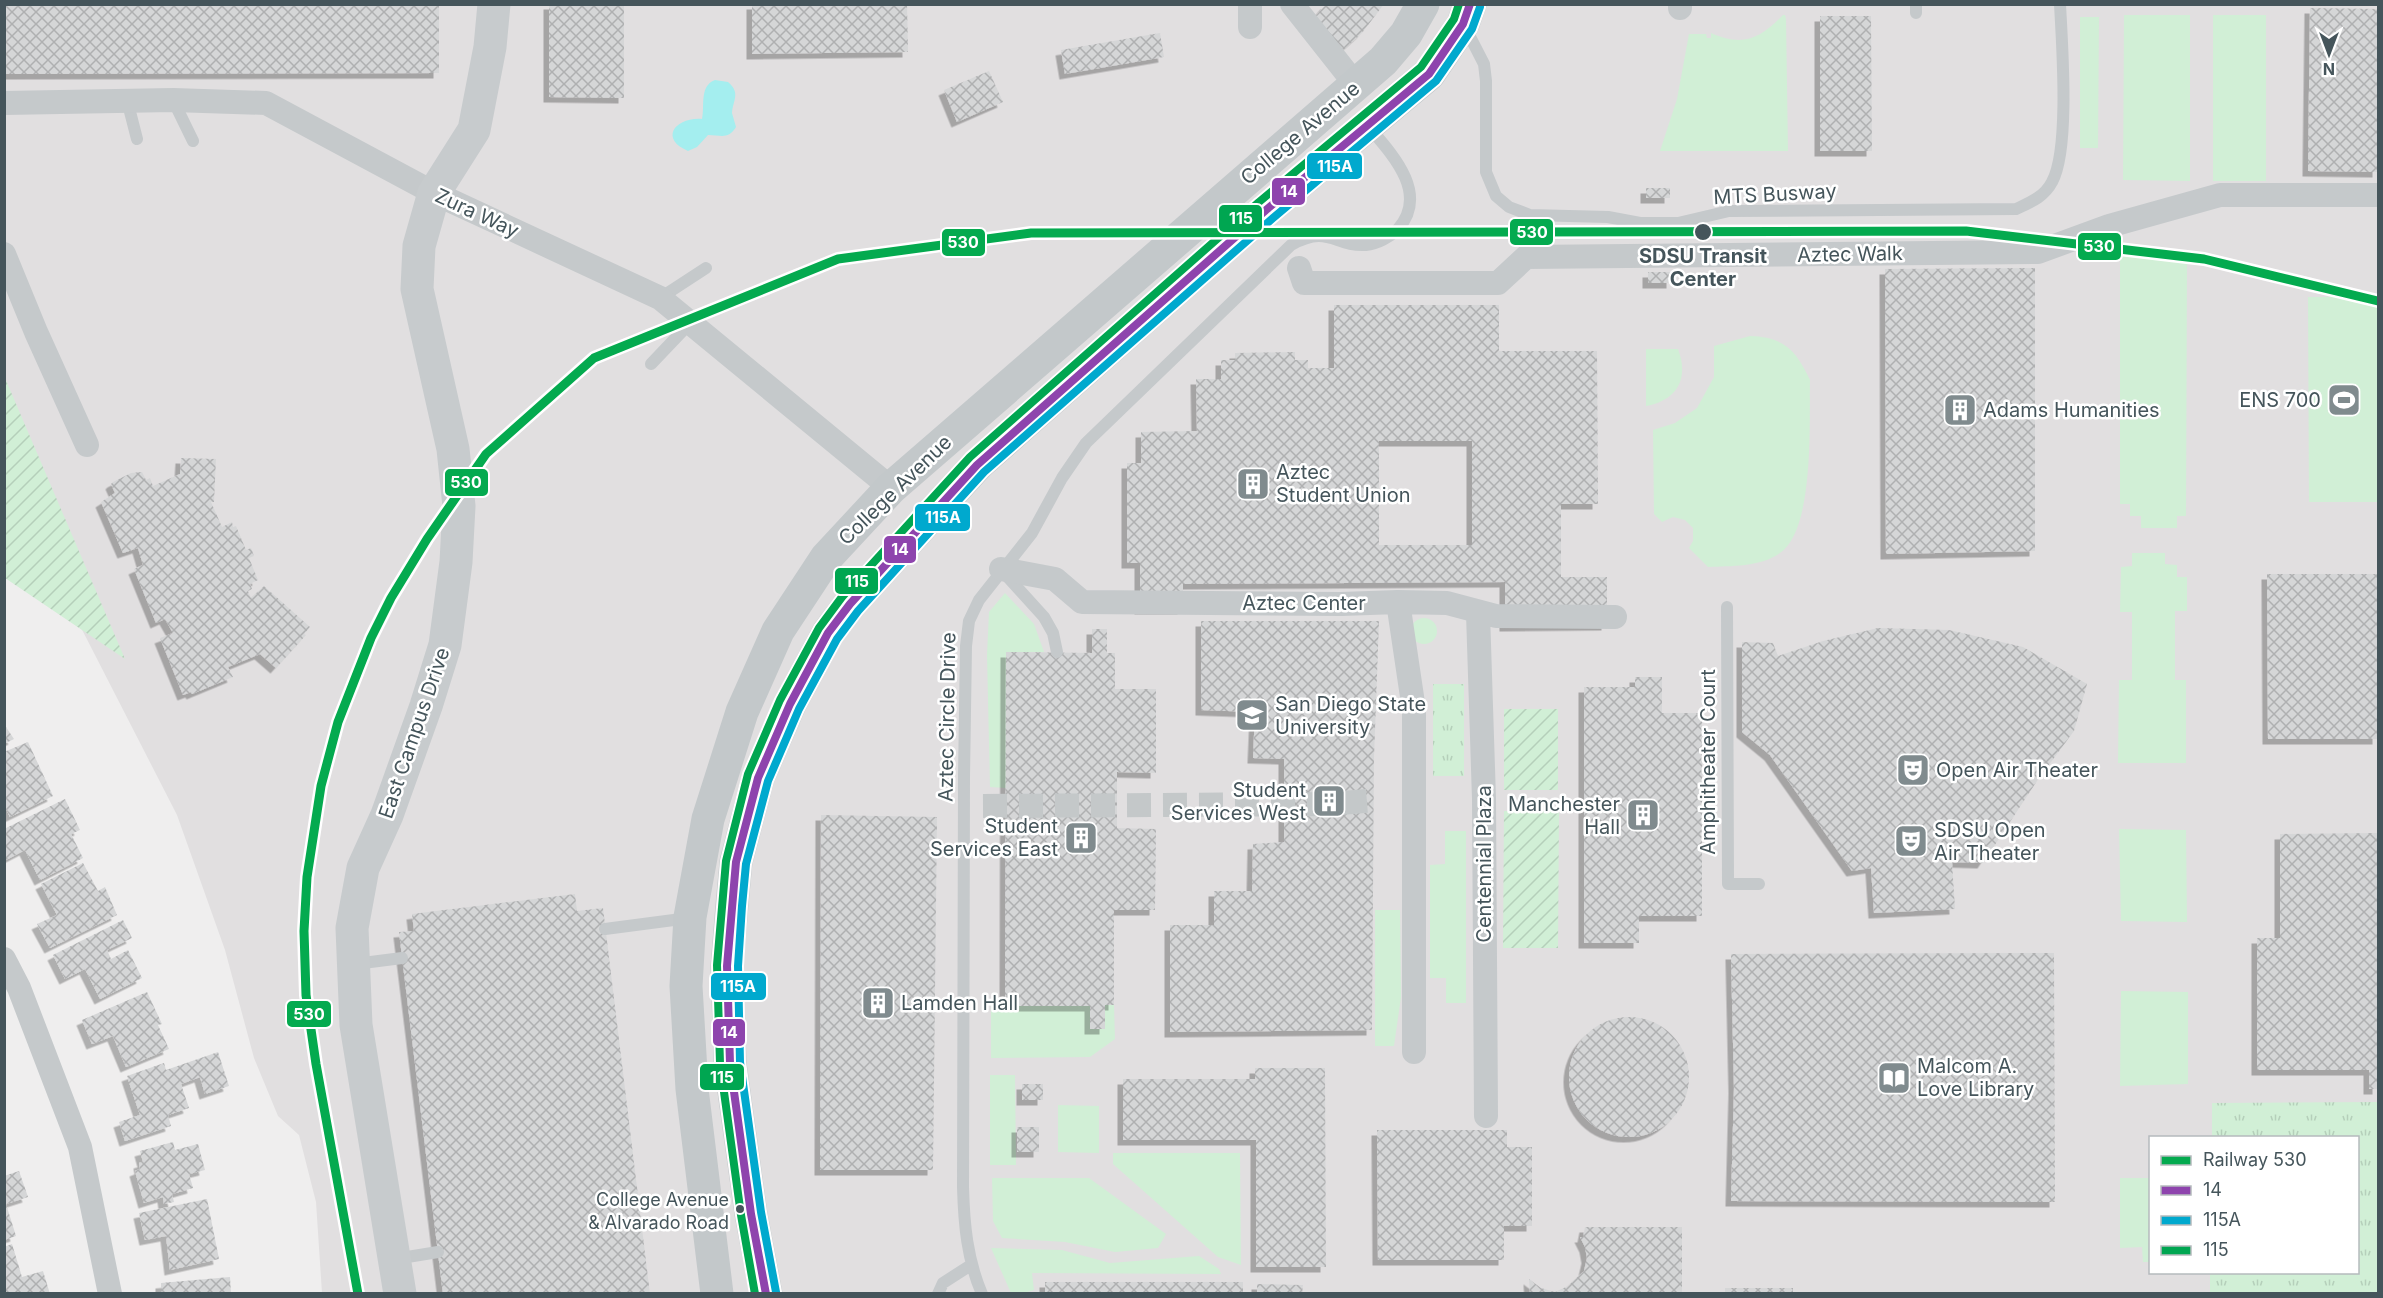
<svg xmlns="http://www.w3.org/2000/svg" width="2383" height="1298" font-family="Inter,sans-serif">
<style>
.education{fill:#e1dfe0;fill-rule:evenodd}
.grass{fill:#d1efd6}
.park{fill:url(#park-tufts)}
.garden{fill:url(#garden-furrows)}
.water{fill:#a4eeef}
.building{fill:url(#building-cross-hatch);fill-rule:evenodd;filter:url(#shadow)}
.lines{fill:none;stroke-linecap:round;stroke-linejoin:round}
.street-tunnel{stroke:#c4c8c9;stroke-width:24;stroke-dasharray:24 12;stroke-linecap:butt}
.lane{stroke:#c5c9cb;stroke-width:12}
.street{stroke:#c5c9cb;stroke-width:24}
.secondary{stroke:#c7cbcd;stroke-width:33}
.primary{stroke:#c3c8ca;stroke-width:33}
.bus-1-casing{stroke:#fff;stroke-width:12}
.bus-2-casing{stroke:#fff;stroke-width:12}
.bus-3-casing{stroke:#fff;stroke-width:12}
.bus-1{stroke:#8e44ad;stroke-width:8}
.bus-2{stroke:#00a9ce;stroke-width:8}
.bus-3{stroke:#00a651;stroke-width:8}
.rail-1-casing{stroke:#fff;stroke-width:14}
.rail-1{stroke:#04aa4f;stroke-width:9}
.stop-dot{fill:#45555b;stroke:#fff;stroke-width:2}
.labels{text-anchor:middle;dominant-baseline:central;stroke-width:5;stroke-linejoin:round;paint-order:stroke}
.bus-label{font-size:18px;fill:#45555b;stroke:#fff;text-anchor:end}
.street-label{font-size:20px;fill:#45555b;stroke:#fff}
.stop-label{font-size:20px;font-weight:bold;fill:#45555b;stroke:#fff}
.poi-label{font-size:20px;fill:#45555b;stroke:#fff;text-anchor:start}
.line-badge{stroke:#fff;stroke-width:2}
.badge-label{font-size:16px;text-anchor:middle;font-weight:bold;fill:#fff}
</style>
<defs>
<pattern id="park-tufts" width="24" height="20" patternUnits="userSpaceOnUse" patternTransform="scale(1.5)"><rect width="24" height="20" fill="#d1efd6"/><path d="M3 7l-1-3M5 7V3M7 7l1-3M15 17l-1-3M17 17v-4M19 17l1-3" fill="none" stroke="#b5cfba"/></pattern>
<pattern id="garden-furrows" width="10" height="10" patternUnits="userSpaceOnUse" patternTransform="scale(1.5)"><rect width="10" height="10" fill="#d1efd6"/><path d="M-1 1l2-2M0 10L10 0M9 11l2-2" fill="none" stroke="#b5cfba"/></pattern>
<pattern id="building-cross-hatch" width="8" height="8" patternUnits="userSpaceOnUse" patternTransform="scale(1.5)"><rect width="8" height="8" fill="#d5d6d7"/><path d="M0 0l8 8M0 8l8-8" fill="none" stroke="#afb0b1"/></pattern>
<filter id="shadow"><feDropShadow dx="-5.5" dy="5.5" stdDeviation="0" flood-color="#0004"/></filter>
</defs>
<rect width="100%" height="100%" fill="#efeeee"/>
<path class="education" d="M5,5H2378V1293H322L316,1202L299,1135L278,1116L254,1058L225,950L177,815L74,614L5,552ZM2150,1138H2358V1272H2150Z"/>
<path class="grass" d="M1783,15H1785L1786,19L1788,151H1660L1677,99L1689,34H1706L1707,38H1711V33C1743,47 1760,39 1783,15Z
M2124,15H2190V181L2123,180Z
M2213,15H2266V181H2213Z
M2080,17H2099L2098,148H2080Z
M2120,257H2187L2186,516H2177V528H2141V516H2130V504H2120Z
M2308,297H2378V502H2309Z
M1750,336C1784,337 1796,350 1810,380C1809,421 1815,529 1780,553C1761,567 1730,566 1708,567L1689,548L1693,541V528L1685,520L1673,517L1662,522L1654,514L1653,430L1675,423L1697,408L1714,377V346Z
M1646,349H1678C1689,378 1678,400 1646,406Z
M2132,553H2165V564L2177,565V577H2187V611H2175V680H2186V763H2118L2119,680H2132V612H2120L2121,567L2132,566Z
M1005,593L1034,624L1044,652H1007L1006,788L990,787L987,655L989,612Z
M1411 631a13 13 0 1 1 26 0a13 13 0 1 1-26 0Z
M2119,829L2186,830L2187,922L2121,921Z
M1445,831H1466V1003H1446V978H1430V865L1445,864Z
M1375,910H1400L1401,997L1394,1046H1375Z
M2121,991L2188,992V1084L2120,1086Z
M1105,1005H1114L1115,1039L1090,1057L991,1058V1006H1090V1029H1104Z
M990,1075H1015L1016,1165H990Z
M1058,1105L1099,1106V1153L1058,1152Z
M1113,1153H1240L1241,1265L1218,1257L1113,1164Z
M992,1178H1089L1166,1234L1158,1248L1115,1252L1065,1242L1002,1238L993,1221Z
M2120,1178H2150V1262H2143L2142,1247L2120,1248Z
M991,1248L1062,1250L1110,1263L1199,1256L1219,1269L1221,1274L1032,1273L1034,1290L1024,1293H1011Z"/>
<path class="park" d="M1433,684H1464V776H1433Z
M2378,1102V1293H2210V1273L2358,1272V1138L2212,1137V1103Z"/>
<path class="garden" d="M5,378L125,659L5,578Z
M1504,709H1558V790H1504Z
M1504,811H1559L1558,948H1503Z"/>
<path class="water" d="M715,80L728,82C741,93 733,100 732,113L736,127C728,140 721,135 708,135L697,147L688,151C659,139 675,117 702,119C705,106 699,86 715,80Z"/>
<path class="building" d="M5,4H439V73L5,74Z
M549,4H624V98L549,97Z
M752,4H907L908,52L752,54Z
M1326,4H1384L1362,33L1342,51L1315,17Z
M2310,8L2378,9V172L2308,171Z
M1820,16H1871L1872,151H1820Z
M1160,33L1164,57L1065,74L1061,50Z
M989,71L1003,102L957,122L944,90Z
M1646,188H1670V198H1646Z
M2035,268V551L1886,554L1885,269Z
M1648,272H1672V283H1648Z
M1334,305H1499V351H1597L1598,504H1561V577H1607V625L1505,626V582L1183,584V609H1140V563H1127V463H1141V432L1197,431L1196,379H1221V360H1235V353L1295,352V360H1308V368H1334ZM1379,441H1472V545H1379Z
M181,458L216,459L214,502H211L222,527L232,522L233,527L236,526L246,550L251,548L254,556L249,558L258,580L250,584L252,589L248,591L251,598L264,586L310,627L304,634L306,635L276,668L260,654L228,667L233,677L192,694L191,692L183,695L160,638L173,633L165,619L156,623L134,569L143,565L138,548L123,553L101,502L115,493L111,484L113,482L131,473L142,472L146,480L150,478L153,486L180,474Z
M2267,574H2378V739H2268Z
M1201,621H1379L1374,757L1372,1030L1170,1032V925H1214V891H1252L1253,844L1284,842V759L1253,758L1255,712L1201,710Z
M1878,628L1949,630L2023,647L2087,684L2074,731L2037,781L1983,863L1952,862L1955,909L1874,913L1871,868L1852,871L1770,755L1742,732V642L1773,643L1778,656L1823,641Z
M1092,629H1107V653H1115V689H1156V773L1117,772V828L1156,829L1155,910H1114V1005H1105V1029H1090V1006H1005L1006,652L1092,653Z
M1635,677H1662V713H1702V916H1639V943H1584V687H1635Z
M4,724L14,739L4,744Z
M28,742L53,796L10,817L4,805V752Z
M65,799L80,830L71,834L83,858L40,880L25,850L6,860L4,829Z
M821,815L937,817L933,1170H820Z
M2378,833V1089H2369V1070H2257V938H2280V834Z
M83,863L98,891L105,887L117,915L50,948L37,924L57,915L41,884Z
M575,894L577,911L603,908L650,1294H443L399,932L414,931L412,914Z
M123,920L132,938L107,950L111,959L128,950L142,978L100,999L85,969L65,979L53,955Z
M2054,953L2055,1202L1731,1201L1734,1088L1731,954Z
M147,992L162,1024L158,1025L169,1049L126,1067L113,1036L92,1044L82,1020Z
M1569 1077a60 60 0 1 1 120 0a60 60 0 1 1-120 0Z
M218,1052L229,1086L205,1094L200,1077L181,1084L189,1108L168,1115L171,1126L125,1141L119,1122L140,1115L127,1076L164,1063L166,1070Z
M1255,1068H1325L1326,1267H1256V1140H1123V1079H1255Z
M1022,1084H1043V1100H1022Z
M1017,1127H1039V1152H1017Z
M1377,1130H1507V1147H1532V1226H1504V1260H1378Z
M173,1142L175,1150L198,1144L205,1170L189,1174L193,1188L172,1194L174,1202L164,1204L163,1197L144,1203L135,1171L140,1169L139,1163L143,1162L140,1151Z
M19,1171L28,1197L6,1204L16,1236L4,1240V1176Z
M207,1199L219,1259L170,1270L166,1236L145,1240L139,1213Z
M1585,1227H1682V1294H1530L1529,1279L1541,1288L1555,1292L1568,1286L1584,1271L1587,1258L1585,1247L1580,1237H1583Z
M12,1244L22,1277L43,1271L50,1294H4V1247Z
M230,1277L231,1294H161V1283Z
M1045,1282H1243V1294H1045Z
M1257,1284L1303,1285L1302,1294H1257Z
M1725,1288H1793V1294H1725Z"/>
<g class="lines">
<path class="street-tunnel" d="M983,806L1329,804L1378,800"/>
<path class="lane" d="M1916,13V4
M1465,27L1484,64L1486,81V172L1496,196L1509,207L1530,215L1608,217L1640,223H1678L1729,211L2016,209C2031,202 2044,197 2052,182C2070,150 2062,44 2060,4
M127,100L137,139
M173,100L193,141
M660,298L706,268
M651,364L690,323
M1004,573L1044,617L1053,633L1057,652
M1727,607L1728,884H1759
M605,929L689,918
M355,964L402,958
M395,1259L438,1252
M938,1294L943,1283L971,1265
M982,1294C967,1259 964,1224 963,1187L964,777L966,646L969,621L979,600L1032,533L1062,478L1086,443L1291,245C1329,224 1334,247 1366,245C1377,244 1390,237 1398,229C1430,193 1391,153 1368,126"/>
<path class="street" d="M1292,4L1356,85
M1680,4V8
M1250,27V4
M4,103L173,100L266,103L434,193L660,298L891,488
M4,254L36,332L87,445
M1299,268L1304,283H1498L1526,257L2038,252L2109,226L2220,195H2378
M1001,569L1055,579L1082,602L1341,604L1398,602L1447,603L1496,616L1615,617
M1398,602L1414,710V1052
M1478,613L1484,799L1486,1116
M4,959L19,988L80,1147L110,1294"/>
<path class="secondary" d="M400,1294L356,1025L352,928L363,868L387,815L426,706L445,645L456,562L459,506L453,449L417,289L419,246L434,193L474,130L490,47L494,4"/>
<path class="primary" d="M717,1294L692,1089L686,986L690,917L708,819L742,712L778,631L826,558L891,488L1383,61L1406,34L1423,4
M766,1294L751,1214L730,1063L727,966L732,905L736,862L758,778L790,704L828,633L850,604L977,465L1266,210L1429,74L1463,24L1470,4"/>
<g class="bus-1-casing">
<path id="bus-1" d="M766,1294L751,1214L730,1063L727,966L736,862L758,778L790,704L828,633L850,604L977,465L1266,210L1429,74L1463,24L1470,4"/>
</g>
<g class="bus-2-casing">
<path id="bus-2" d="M776,1292L761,1212L740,1062L738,966L742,906L746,864L768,781L799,709L837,639L858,611L984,472L1273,218L1436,81L1472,29L1480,7"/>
</g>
<g class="bus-3-casing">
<path id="bus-3" d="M755,1294L741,1215L720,1063L717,965L726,861L748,774L780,700L819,628L842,597L970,457L1259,202L1421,67L1454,19L1459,4"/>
</g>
<use href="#bus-1" class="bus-1"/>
<use href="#bus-2" class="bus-2"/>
<use href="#bus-3" class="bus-3"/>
<g class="rail-1-casing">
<path id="rail-1" d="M358,1294L316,1064L306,995L304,931L307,877L321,786L338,722L371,638L391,598L427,539L486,454L594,358L838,259L1031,233L1966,231L2204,259L2378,301"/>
</g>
<use href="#rail-1" class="rail-1"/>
</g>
<defs>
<g id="stadium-square" transform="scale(1.725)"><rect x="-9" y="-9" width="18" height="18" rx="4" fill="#808b8e" stroke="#fff"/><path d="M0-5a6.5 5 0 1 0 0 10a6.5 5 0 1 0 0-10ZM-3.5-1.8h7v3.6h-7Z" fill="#fff"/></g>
<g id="building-square" transform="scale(1.725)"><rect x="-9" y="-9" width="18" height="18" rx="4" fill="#808b8e" stroke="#fff"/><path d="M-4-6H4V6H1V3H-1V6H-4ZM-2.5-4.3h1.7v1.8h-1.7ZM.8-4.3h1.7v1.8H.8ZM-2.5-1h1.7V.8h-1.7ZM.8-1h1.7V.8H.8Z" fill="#fff"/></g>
<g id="university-square" transform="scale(1.725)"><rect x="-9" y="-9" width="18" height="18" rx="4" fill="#808b8e" stroke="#fff"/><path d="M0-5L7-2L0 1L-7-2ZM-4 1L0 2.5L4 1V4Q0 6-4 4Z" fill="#fff"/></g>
<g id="theatre-square" transform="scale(1.725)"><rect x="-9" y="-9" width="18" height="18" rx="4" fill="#808b8e" stroke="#fff"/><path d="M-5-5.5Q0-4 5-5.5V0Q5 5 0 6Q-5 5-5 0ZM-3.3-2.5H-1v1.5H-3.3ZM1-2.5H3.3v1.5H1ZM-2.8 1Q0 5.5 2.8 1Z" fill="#fff"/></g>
<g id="library-square" transform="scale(1.725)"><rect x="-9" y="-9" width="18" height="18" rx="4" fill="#808b8e" stroke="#fff"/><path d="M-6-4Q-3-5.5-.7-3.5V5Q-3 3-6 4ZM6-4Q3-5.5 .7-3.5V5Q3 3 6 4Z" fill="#fff"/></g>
</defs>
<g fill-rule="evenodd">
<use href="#stadium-square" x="2344" y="400"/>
<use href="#building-square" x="1960" y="410"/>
<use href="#building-square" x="1253" y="484"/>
<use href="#university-square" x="1252" y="715"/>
<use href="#theatre-square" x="1913" y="770"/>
<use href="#building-square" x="1329" y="801"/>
<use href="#building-square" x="1643" y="815"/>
<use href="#building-square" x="1081" y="838"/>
<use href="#theatre-square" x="1911" y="841"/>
<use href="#building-square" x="878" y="1003"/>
<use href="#library-square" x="1894" y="1078"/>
</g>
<g class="stop-dot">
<circle cx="1703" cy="232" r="9"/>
<circle cx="740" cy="1209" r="5"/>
</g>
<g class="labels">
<g class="bus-label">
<text x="729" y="1199">College Avenue<tspan x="729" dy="23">&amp; Alvarado Road</tspan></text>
</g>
<g class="street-label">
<text transform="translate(1300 133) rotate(-40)">College Avenue</text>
<text transform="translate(1775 194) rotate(-3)">MTS Busway</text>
<text transform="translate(477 213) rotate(25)">Zura Way</text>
<text transform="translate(1850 254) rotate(-1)">Aztec Walk</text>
<text transform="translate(895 490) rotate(-44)">College Avenue</text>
<text x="1304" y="603">Aztec Center</text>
<text transform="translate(947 717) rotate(-89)">Aztec Circle Drive</text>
<text transform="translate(414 733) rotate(-71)">East Campus Drive</text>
<text transform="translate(1708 762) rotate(-90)">Amphitheater Court</text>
<text transform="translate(1484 864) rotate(-90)">Centennial Plaza</text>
</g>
<g class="stop-label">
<text x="1703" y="256">SDSU Transit<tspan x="1703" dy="23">Center</tspan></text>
</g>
<g class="poi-label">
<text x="2321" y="400" text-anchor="end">ENS 700</text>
<text x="1983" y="410">Adams Humanities</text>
<text x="1276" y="472">Aztec<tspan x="1276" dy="23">Student Union</tspan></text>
<text x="1275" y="704">San Diego State<tspan x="1275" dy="23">University</tspan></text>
<text x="1936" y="770">Open Air Theater</text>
<text x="1306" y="790" text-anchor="end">Student<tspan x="1306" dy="23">Services West</tspan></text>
<text x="1620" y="804" text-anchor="end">Manchester<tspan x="1620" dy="23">Hall</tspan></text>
<text x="1058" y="826" text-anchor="end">Student<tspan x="1058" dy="23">Services East</tspan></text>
<text x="1934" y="830">SDSU Open<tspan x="1934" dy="23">Air Theater</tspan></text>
<text x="901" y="1003">Lamden Hall</text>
<text x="1917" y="1066">Malcom A.<tspan x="1917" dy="23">Love Library</tspan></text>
</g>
</g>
<g class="line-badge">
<rect x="1306" y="152" width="57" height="28" rx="6" fill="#00a9ce"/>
<rect x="1271" y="177" width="35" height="29" rx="6" fill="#8e44ad"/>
<rect x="1218" y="204" width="45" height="29" rx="6" fill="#00a651"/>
<rect x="1509" y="218" width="45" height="28" rx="6" fill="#04aa4f"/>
<rect x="941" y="228" width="45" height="29" rx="6" fill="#04aa4f"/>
<rect x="2077" y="232" width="45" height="29" rx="6" fill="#04aa4f"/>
<rect x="444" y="468" width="45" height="29" rx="6" fill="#04aa4f"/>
<rect x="914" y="503" width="57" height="29" rx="6" fill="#00a9ce"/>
<rect x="883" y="535" width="34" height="29" rx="6" fill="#8e44ad"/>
<rect x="834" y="567" width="45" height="28" rx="6" fill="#00a651"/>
<rect x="710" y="972" width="57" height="29" rx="6" fill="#00a9ce"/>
<rect x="286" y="1000" width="46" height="28" rx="6" fill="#04aa4f"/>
<rect x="712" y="1018" width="34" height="29" rx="6" fill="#8e44ad"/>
<rect x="699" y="1063" width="46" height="28" rx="6" fill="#00a651"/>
</g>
<g class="badge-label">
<text x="1335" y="172">115A</text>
<text x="1289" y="197">14</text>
<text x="1241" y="224">115</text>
<text x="1532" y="238">530</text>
<text x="963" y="248">530</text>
<text x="2099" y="252">530</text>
<text x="466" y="488">530</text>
<text x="943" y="523">115A</text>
<text x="900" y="555">14</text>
<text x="857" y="587">115</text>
<text x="738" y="992">115A</text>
<text x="309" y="1020">530</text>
<text x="729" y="1038">14</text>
<text x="722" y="1083">115</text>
</g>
<rect width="2383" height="1298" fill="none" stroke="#45555b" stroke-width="12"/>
<rect x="2149" y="1136" width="210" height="138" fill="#ffffff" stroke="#b5bbbd" stroke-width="1.5"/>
<rect x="2161" y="1156" width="30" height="9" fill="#04aa4f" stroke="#b5bbbd" stroke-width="1.5"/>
<text x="2203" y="1166" font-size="18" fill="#45555b">Railway 530</text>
<rect x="2161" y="1186" width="30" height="9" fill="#8e44ad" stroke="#b5bbbd" stroke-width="1.5"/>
<text x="2203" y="1196" font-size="18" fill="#45555b">14</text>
<rect x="2161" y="1216" width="30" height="9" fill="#00a9ce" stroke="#b5bbbd" stroke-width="1.5"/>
<text x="2203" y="1226" font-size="18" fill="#45555b">115A</text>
<rect x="2161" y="1246" width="30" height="9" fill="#00a651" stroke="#b5bbbd" stroke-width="1.5"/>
<text x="2203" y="1256" font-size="18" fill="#45555b">115</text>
<g transform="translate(2329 54) rotate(180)" stroke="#ffffff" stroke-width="4.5" paint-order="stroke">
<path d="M0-4.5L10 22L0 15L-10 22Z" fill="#45555b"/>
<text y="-9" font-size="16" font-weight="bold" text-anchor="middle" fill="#45555b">N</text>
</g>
</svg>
